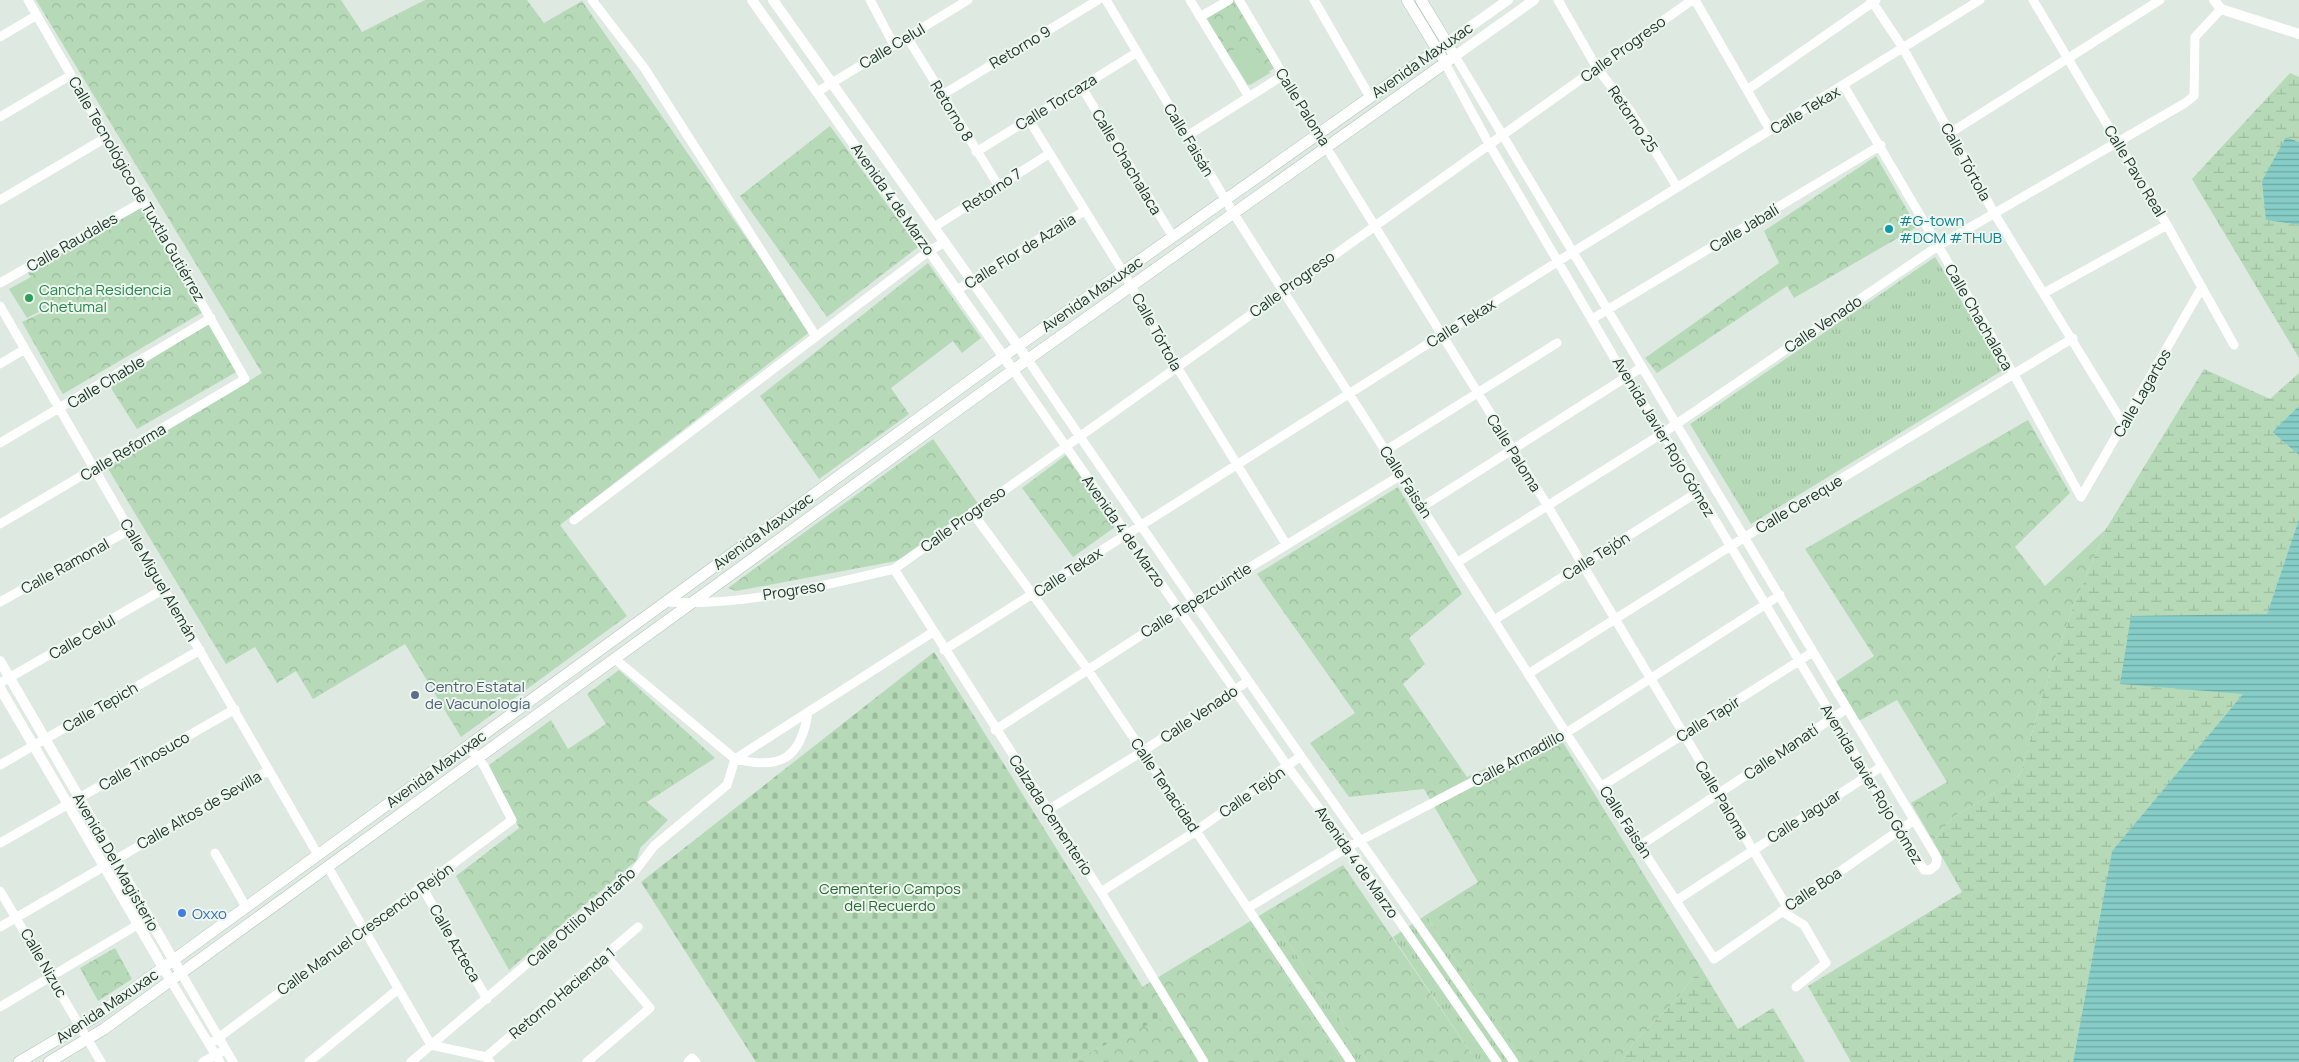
<svg xmlns="http://www.w3.org/2000/svg" width="2299" height="1062" font-family="Manrope,sans-serif">
<style>
.grass{fill:url(#grass-tufts)}
.forest{fill:url(#forest-crowns)}
.wetland{fill:url(#wetland-marsh)}
.cemetery{fill:url(#cemetery-stones)}
.pitch{fill:#b6dab7}
.water{fill:url(#water-rules)}
.lines{fill:none;stroke-linecap:round;stroke-linejoin:round}
.secondary-casing{stroke:#b1c8ba;stroke-width:12}
.minor{stroke:#fff;stroke-width:9}
.tertiary{stroke:#fff;stroke-width:10}
.secondary{stroke:#fff;stroke-width:11}
.culture-dot{fill:#0f9aa8;stroke:#edf6ef;stroke-width:2}
.leisure-dot{fill:#2e9e5b;stroke:#edf6ef;stroke-width:2}
.service-dot{fill:#5c6f8a;stroke:#edf6ef;stroke-width:2}
.shop-dot{fill:#3f7fe0;stroke:#edf6ef;stroke-width:2}
.labels{text-anchor:middle;dominant-baseline:central;stroke-width:4;stroke-linejoin:round;paint-order:stroke}
.street-label{font-size:15px;fill:#20372b;stroke:#edf6ef}
.culture-label{font-size:15px;fill:#0d838f;stroke:#edf6ef;text-anchor:start}
.leisure-label{font-size:15px;fill:#27864d;stroke:#edf6ef;text-anchor:start}
.service-label{font-size:15px;fill:#4e5e75;stroke:#edf6ef;text-anchor:start}
.park-label{font-size:15px;fill:#2c6c35;stroke:#edf6ef}
.shop-label{font-size:15px;fill:#366cbe;stroke:#edf6ef;text-anchor:start}
</style>
<defs>
<pattern id="grass-tufts" width="24" height="20" patternUnits="userSpaceOnUse" patternTransform="scale(1.25)"><rect width="24" height="20" fill="#b6dab7"/><path d="M3 7l-1-3M5 7V3M7 7l1-3M15 17l-1-3M17 17v-4M19 17l1-3" fill="none" stroke="#9cbc9e"/></pattern>
<pattern id="forest-crowns" width="20" height="18" patternUnits="userSpaceOnUse" patternTransform="scale(1.25)"><rect width="20" height="18" fill="#b6dab7"/><path d="M2 6a3 3 0 1 1 6 0M12 15a3 3 0 1 1 6 0" fill="none" stroke="#9cbc9e"/></pattern>
<pattern id="wetland-marsh" width="20" height="14" patternUnits="userSpaceOnUse" patternTransform="scale(1.25)"><rect width="20" height="14" fill="#b6dab7"/><path d="M1 5h8M5 5V1M11 12h8M15 12V8" fill="none" stroke="#9cbc9e"/></pattern>
<pattern id="cemetery-stones" width="16" height="16" patternUnits="userSpaceOnUse" patternTransform="scale(1.25)"><rect width="16" height="16" fill="#b6dab7"/><path d="M2 7V4a2 2 0 0 1 4 0v3zM10 15v-3a2 2 0 0 1 4 0v3z" fill="#9cbc9e"/></pattern>
<pattern id="water-rules" width="6" height="5" patternUnits="userSpaceOnUse" patternTransform="scale(1.25)"><rect width="6" height="5" fill="#86cdc7"/><path d="M0 2.5h6" fill="none" stroke="#6da7a2"/></pattern>
</defs>
<rect width="100%" height="100%" fill="#dde9e1"/>
<path class="grass" d="M1935,257L2003,370L1751,524L1690,424Z
M1267,911L1368,1062H1343L1249,922Z
M1426,915L1523,1062H1477L1393,937Z"/>
<path class="forest" d="M36,0H341L362,32L425,0H527L544,23L582,1L811,331L560,525L627,616L461,737L405,644L313,699L296,671L277,683L255,647L226,664L107,467L262,373Z
M1232,0H1235L1276,67L1248,85L1204,16Z
M830,126L918,247L827,317L740,196Z
M1876,156L1917,227L1794,298L1787,286L1657,373L1645,358L1779,263L1764,231Z
M143,204L203,312L63,394L22,322L50,309L27,271Z
M928,263L981,338L962,353L953,341L891,388L909,414L819,479L760,396Z
M210,323L238,371L137,429L109,385Z
M2028,420L2070,493L2015,547L2045,586L2106,529L2072,610L2041,700L2021,773L2011,783L1953,817L1933,841L1911,803L1947,782L1897,700L1859,721L1834,683L1874,656L1805,549Z
M933,439L979,505L914,552L896,561L736,591L728,588Z
M1066,455L1115,527L1073,557L1022,488Z
M1398,487L1462,594L1409,638L1425,664L1403,684L1467,777L1559,736L1701,968L1673,1003L1633,1043L1622,1062H1523L1426,915L1478,882L1424,789L1349,797L1310,743L1355,713L1257,574Z
M619,670L715,758L647,802L668,820L640,848L637,860L509,970L456,876L519,828L489,765L551,720L568,749L606,724L587,694Z
M1343,865L1477,1062H1368L1267,911Z
M1249,922L1343,1062H1069L1161,1018L1142,987Z
M115,948L132,979L98,1001L80,968Z"/>
<path class="wetland" d="M2290,73L2299,77V142L2286,137L2266,220L2299,225V358L2192,179Z
M2204,369L2270,399L2299,373V406L2272,432L2299,455V519L2267,614L2121,684L2244,693L2112,851L2073,1062H1851L1808,986L1962,892L1933,841L1953,817L2011,783L2021,773L2041,700L2072,610L2106,529Z
M1701,968L1738,1029L1773,1008L1805,1062H1622L1633,1043L1673,1003Z"/>
<path class="cemetery" d="M934,652L1162,1018L1069,1062H756L641,882Z"/>
<path class="pitch" d="M1250,39L1270,73L1250,85L1230,52Z
M31,277L48,307L27,318L9,289Z"/>
<path class="water" d="M2286,137L2299,142V225L2266,220L2262,181Z
M2299,406V455L2272,432Z
M2299,519V1062H2073L2112,851L2243,694L2120,684L2131,616L2267,614Z"/>
<g class="lines">
<g class="secondary-casing">
<path id="secondary" d="M1407,0L1441,56
M19,1062L95,1017L1004,356L1447,43
M49,1062L104,1029L1013,370L1455,56L1421,0"/>
</g>
<path class="minor" d="M592,0L645,69L815,335
M870,0L894,45
M1106,0L1234,214L1566,733L1714,959L1914,820
M1190,0L1249,97
M1239,0L1318,134L1547,505L1787,907
M1314,0L1370,97
M1558,0L1597,68L1631,112L1677,187
M1695,0L1770,130
M1871,0L1903,48L1994,213L2124,425
M2033,0L2167,225L2234,345
M1200,17L1229,0
M0,37L37,15
M907,37L998,185
M1445,63L1489,144L1626,378L1663,433L1924,870H1930L1936,865L1937,858L1455,56
M1081,86L1173,237
M1844,86L2013,373L2081,497
M1747,90L1876,0
M817,92L968,0
M942,95L1098,0
M0,117L71,75
M1029,120L1123,272L1177,367L1286,544
M1950,133L2160,0
M1187,136L1282,76
M976,152L1136,53
M0,200L107,137
M934,227L1049,154
M0,283L144,201
M957,290L1084,211
M2044,293L2167,225
M0,306L318,855
M1592,319L1881,145
M1028,360C1187,596 1352,828 1514,1062
M0,364L25,349
M1013,370L1288,767L1348,847L1497,1062
M0,443L211,318
M1385,451L1557,343
M2081,497L2202,287
M1422,507L1642,367
M972,512L1088,670L1351,1062
M574,520L929,251L945,242
M0,524L245,379L28,0
M1458,562L1663,433L1938,246L2185,103L2194,96L2195,37L2221,9
M894,569L1101,892L1204,1062
M0,602L129,530
M666,602C742,607 821,586 894,569L1692,0
M1494,620L1698,492
M944,650L1573,252L1980,0
M615,659L735,759C780,770 801,759 808,712
M1528,674L1745,537L2073,338
M0,683L164,589
M995,730L1180,610L1401,475
M735,759L933,632
M0,765L200,650
M1602,786L1813,652
M1048,810L1143,751L1248,681
M0,843L235,709
M1641,845L1846,709
M215,853L246,907
M328,867L431,1045L486,1057L490,1062
M422,887L487,999
M0,891L101,1062
M1101,892L1196,831L1301,756
M1677,900L1881,767
M1248,908L1348,847L1566,733L1780,595
M1781,911L1804,925L1826,963L1796,987
M0,927L269,770
M181,973L233,1062
M171,981L220,1062
M0,1007L149,918
M210,1044L512,820L484,766L468,746
M486,1057L638,927
M203,1062L221,1052
M309,1062L397,990
M411,1062L632,875L654,846L727,785L735,759
M587,1062L650,1008L606,956
M688,1062L692,1058L696,1062"/>
<path class="tertiary" d="M752,0L1013,370
M773,0L1028,360
M2214,0L2221,9L2299,34
M1447,43L1508,0
M1455,56L1534,0
M0,661L181,973
M0,688L171,981"/>
<use href="#secondary" class="secondary"/>
</g>
<circle class="culture-dot" cx="1889" cy="229" r="5"/>
<circle class="leisure-dot" cx="29" cy="298" r="5"/>
<circle class="service-dot" cx="415" cy="695" r="5"/>
<circle class="shop-dot" cx="182" cy="913" r="5"/>
<g class="labels">
<g class="street-label">
<text transform="translate(892 46) rotate(-31)">Calle Celul</text>
<text transform="translate(1020 47) rotate(-31)">Retorno 9</text>
<text transform="translate(1623 49) rotate(-36)">Calle Progreso</text>
<text transform="translate(1422 60) rotate(-35)">Avenida Maxuxac</text>
<text transform="translate(1056 102) rotate(-32)">Calle Torcaza</text>
<text transform="translate(1303 107) rotate(58)">Calle Paloma</text>
<text transform="translate(1805 110) rotate(-31)">Calle Tekax</text>
<text transform="translate(952 111) rotate(59)">Retorno 8</text>
<text transform="translate(1633 119) rotate(56)">Retorno 25</text>
<text transform="translate(1189 140) rotate(59)">Calle Faisán</text>
<text transform="translate(1127 162) rotate(59)">Calle Chachalaca</text>
<text transform="translate(1966 162) rotate(61)">Calle Tórtola</text>
<text transform="translate(2135 171) rotate(59)">Calle Pavo Real</text>
<text transform="translate(137 189) rotate(60)">Calle Tecnológico de Tuxtla Gutiérrez</text>
<text transform="translate(992 190) rotate(-33)">Retorno 7</text>
<text transform="translate(893 199) rotate(55)">Avenida 4 de Marzo</text>
<text transform="translate(1744 228) rotate(-31)">Calle Jabalí</text>
<text transform="translate(72 242) rotate(-30)">Calle Raudales</text>
<text transform="translate(1020 251) rotate(-32)">Calle Flor de Azalia</text>
<text transform="translate(1292 284) rotate(-36)">Calle Progreso</text>
<text transform="translate(1092 294) rotate(-35)">Avenida Maxuxac</text>
<text transform="translate(1979 317) rotate(60)">Calle Chachalaca</text>
<text transform="translate(1461 323) rotate(-32)">Calle Tekax</text>
<text transform="translate(1823 324) rotate(-34)">Calle Venado</text>
<text transform="translate(1157 332) rotate(61)">Calle Tórtola</text>
<text transform="translate(106 382) rotate(-31)">Calle Chable</text>
<text transform="translate(2142 393) rotate(-60)">Calle Lagartos</text>
<text transform="translate(1664 437) rotate(59)">Avenida Javier Rojo Gómez</text>
<text transform="translate(123 452) rotate(-31)">Calle Reforma</text>
<text transform="translate(1514 453) rotate(58)">Calle Paloma</text>
<text transform="translate(1406 482) rotate(57)">Calle Faisán</text>
<text transform="translate(1799 504) rotate(-31)">Calle Cereque</text>
<text transform="translate(963 519) rotate(-36)">Calle Progreso</text>
<text transform="translate(763 531) rotate(-36)">Avenida Maxuxac</text>
<text transform="translate(1124 531) rotate(55)">Avenida 4 de Marzo</text>
<text transform="translate(1596 556) rotate(-32)">Calle Tejón</text>
<text transform="translate(65 566) rotate(-29)">Calle Ramonal</text>
<text transform="translate(1068 572) rotate(-33)">Calle Tekax</text>
<text transform="translate(159 580) rotate(60)">Calle Miguel Alemán</text>
<text transform="translate(794 590) rotate(-9)">Progreso</text>
<text transform="translate(1196 600) rotate(-32)">Calle Tepezcuintle</text>
<text transform="translate(82 637) rotate(-30)">Calle Celul</text>
<text transform="translate(100 707) rotate(-30)">Calle Tepich</text>
<text transform="translate(1199 714) rotate(-34)">Calle Venado</text>
<text transform="translate(1708 719) rotate(-32)">Calle Tapir</text>
<text transform="translate(1781 752) rotate(-34)">Calle Manatí</text>
<text transform="translate(1518 758) rotate(-28)">Calle Armadillo</text>
<text transform="translate(144 761) rotate(-30)">Calle Tihosuco</text>
<text transform="translate(436 769) rotate(-36)">Avenida Maxuxac</text>
<text transform="translate(1872 784) rotate(59)">Avenida Javier Rojo Gómez</text>
<text transform="translate(1165 785) rotate(56)">Calle Tenacidad</text>
<text transform="translate(1252 792) rotate(-35)">Calle Tejón</text>
<text transform="translate(1722 800) rotate(59)">Calle Paloma</text>
<text transform="translate(199 810) rotate(-30)">Calle Altos de Sevilla</text>
<text transform="translate(1051 815) rotate(57)">Calzada Cementerio</text>
<text transform="translate(1804 816) rotate(-33)">Calle Jaguar</text>
<text transform="translate(1626 822) rotate(57)">Calle Faisán</text>
<text transform="translate(116 862) rotate(60)">Avenida Del Magisterio</text>
<text transform="translate(1357 862) rotate(55)">Avenida 4 de Marzo</text>
<text transform="translate(1813 889) rotate(-34)">Calle Boa</text>
<text transform="translate(581 917) rotate(-42)">Calle Otilio Montaño</text>
<text transform="translate(365 929) rotate(-36)">Calle Manuel Crescencio Rejón</text>
<text transform="translate(455 943) rotate(60)">Calle Azteca</text>
<text transform="translate(44 963) rotate(60)">Calle Nizuc</text>
<text transform="translate(562 993) rotate(-40)">Retorno Hacienda 1</text>
<text transform="translate(107 1006) rotate(-34)">Avenida Maxuxac</text>
</g>
<g class="culture-label">
<text x="1899" y="220">#G-town<tspan x="1899" dy="17">#DCM #THUB</tspan></text>
</g>
<g class="leisure-label">
<text x="39" y="289">Cancha Residencia<tspan x="39" dy="17">Chetumal</tspan></text>
</g>
<g class="service-label">
<text x="425" y="686">Centro Estatal<tspan x="425" dy="17">de Vacunología</tspan></text>
</g>
<g class="park-label">
<text x="890" y="888">Cementerio Campos<tspan x="890" dy="17">del Recuerdo</tspan></text>
</g>
<g class="shop-label">
<text x="192" y="913">Oxxo</text>
</g>
</g>
</svg>
